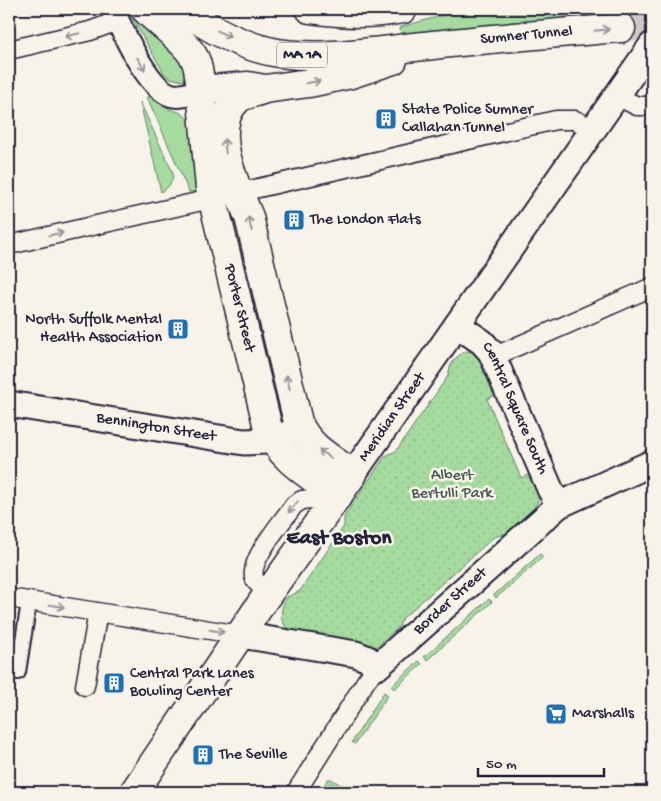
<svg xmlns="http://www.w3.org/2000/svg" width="661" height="801" font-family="'Gochi Hand',sans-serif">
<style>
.green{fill:#a5db9e;stroke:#647e6c}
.park{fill:url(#park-dots);stroke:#647e6c}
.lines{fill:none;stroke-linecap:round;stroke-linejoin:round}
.motorway-tunnel{stroke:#ccc9c5;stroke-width:28;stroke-dasharray:28 14;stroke-linecap:butt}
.pedestrian-casing{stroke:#22223b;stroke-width:18}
.minor-casing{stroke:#22223b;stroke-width:21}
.tertiary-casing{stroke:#22223b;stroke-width:26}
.secondary-casing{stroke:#22223b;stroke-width:29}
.primary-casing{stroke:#22223b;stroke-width:31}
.motorway-casing{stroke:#22223b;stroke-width:31}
.pedestrian{stroke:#f7f3e8;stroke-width:14}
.minor{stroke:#f7f3e8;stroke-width:18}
.tertiary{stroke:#f7f3e8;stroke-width:22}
.secondary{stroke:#f7f3e8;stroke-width:25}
.primary{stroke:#f7f3e8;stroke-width:28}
.motorway{stroke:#f7f3e8;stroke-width:28}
.oneway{stroke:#97959a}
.labels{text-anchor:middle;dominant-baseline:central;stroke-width:5;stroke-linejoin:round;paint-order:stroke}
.shield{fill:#f7f3e8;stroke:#62616f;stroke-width:1}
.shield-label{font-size:15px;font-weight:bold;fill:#22223b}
.street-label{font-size:16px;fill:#22223b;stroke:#f7f3e8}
.poi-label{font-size:16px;fill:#22223b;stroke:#f7f3e8;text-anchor:start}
.park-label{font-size:16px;fill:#495a59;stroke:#f7f3e8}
.district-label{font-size:21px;font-weight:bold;fill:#22223b;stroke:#f7f3e8}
</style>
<defs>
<pattern id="park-dots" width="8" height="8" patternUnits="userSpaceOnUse" patternTransform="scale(1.25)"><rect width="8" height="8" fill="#a5db9e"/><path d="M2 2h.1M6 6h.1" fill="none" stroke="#8ebc89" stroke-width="1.8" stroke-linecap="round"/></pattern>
</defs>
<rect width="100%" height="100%" fill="#f7f3e8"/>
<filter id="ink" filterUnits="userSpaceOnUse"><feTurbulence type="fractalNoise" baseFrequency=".02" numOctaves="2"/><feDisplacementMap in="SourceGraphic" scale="10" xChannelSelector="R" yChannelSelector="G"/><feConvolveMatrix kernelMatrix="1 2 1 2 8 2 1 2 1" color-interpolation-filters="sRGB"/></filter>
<g filter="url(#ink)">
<path class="green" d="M123,9H131L184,62L188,82L170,78L164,73L127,10L124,11Z
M465,9H649L624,45L622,39L403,36L401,34L400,29L401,27Z
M149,96L154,100L169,107L168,109C180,111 187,115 192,126L200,191L189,192L147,97Z
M140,102L173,173C173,183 169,187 161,192Z
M540,554L543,557L496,598L494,595Z
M489,599L492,602L427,660L424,657Z
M419,661L422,664L394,689L391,686Z
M384,692L388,695L355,744L352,742Z
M328,779H331L343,786L342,788L331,783L325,792H320Z"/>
<path class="park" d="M467,351L479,353L500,393L487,399L521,478L530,474L541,491L537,503L533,509L505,534L494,537L403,618L398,628L376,647H370L352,640L290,631C278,621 280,609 287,597L300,591L342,529L344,526V517L385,456L396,451L448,376C450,363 455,356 467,351Z"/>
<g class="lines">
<path class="motorway-tunnel" d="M621,28L652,25"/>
<g class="pedestrian-casing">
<path id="pedestrian" d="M18,672L29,602"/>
</g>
<g class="minor-casing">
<path id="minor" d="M9,50L90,31L118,21
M617,96L637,106H652
M9,245L556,120H575L594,129
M493,357L652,287
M270,592C265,589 258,585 255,580C246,562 284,520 294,505L302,500L338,496
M9,598L241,635
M85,686L98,612
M296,792L366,681L377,667"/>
</g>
<g class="tertiary-casing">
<path id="tertiary" d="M112,9C123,31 147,88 171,95C181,98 191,93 201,90"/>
</g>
<g class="secondary-casing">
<g id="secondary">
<path id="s1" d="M457,325L482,342L491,352L550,489L559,505"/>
<path id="s2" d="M9,404L244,442L268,441L301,429"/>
<path id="s3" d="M353,474L652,45"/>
<path id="s4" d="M241,635L356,654L368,659L377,667L559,505L652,463"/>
</g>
</g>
<g class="primary-casing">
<g id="primary">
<path id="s5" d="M201,90L210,188L268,428C280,460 312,476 338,496"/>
<path d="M134,792L263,601L353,474C332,459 308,447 298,422L249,217L239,193"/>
</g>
</g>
<g class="motorway-casing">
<g id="motorway">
<path d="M145,9C159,24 185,40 195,59C199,68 200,80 201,90L248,86L265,89L309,83L351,74L393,60"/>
<path id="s6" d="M182,9C210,29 243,47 278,53C329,60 382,50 433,45C495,38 558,33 621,28"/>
<path d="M310,9C342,14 371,15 403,9"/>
<path d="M239,193C228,167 212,123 237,100C243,94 255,93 262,90"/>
</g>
</g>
<use href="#pedestrian" class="pedestrian"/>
<use href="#minor" class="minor"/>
<use href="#tertiary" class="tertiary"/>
<use href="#secondary" class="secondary"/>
<use href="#primary" class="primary"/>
<use href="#motorway" class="motorway"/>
</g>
<defs><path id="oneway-shaft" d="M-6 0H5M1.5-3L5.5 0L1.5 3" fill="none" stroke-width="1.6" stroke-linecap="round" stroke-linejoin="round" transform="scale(1.25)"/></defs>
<g class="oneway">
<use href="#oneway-shaft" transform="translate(602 30) rotate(-5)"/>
<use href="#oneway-shaft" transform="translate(224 34) rotate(27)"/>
<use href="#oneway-shaft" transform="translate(72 35) rotate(167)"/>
<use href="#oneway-shaft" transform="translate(141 64) rotate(60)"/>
<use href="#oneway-shaft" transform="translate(313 82) rotate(-9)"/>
<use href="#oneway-shaft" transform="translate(225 146) rotate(-96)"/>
<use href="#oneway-shaft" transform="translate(250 224) rotate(-104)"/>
<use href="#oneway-shaft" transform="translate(56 234) rotate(-12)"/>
<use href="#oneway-shaft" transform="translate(288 382) rotate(-103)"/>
<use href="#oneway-shaft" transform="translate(325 454) rotate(-144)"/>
<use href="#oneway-shaft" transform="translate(293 507) rotate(131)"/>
<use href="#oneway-shaft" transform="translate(57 606) rotate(9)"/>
<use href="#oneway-shaft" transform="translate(217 631) rotate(9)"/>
</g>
</g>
<defs>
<g id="building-square" transform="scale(1.125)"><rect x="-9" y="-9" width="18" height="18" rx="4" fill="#1f6fb2" stroke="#f7f3e8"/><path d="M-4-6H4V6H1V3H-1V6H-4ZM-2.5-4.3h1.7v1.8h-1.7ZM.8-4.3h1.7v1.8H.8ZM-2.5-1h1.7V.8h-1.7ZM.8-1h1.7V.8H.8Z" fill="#fff"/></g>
<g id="supermarket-square" transform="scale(1.125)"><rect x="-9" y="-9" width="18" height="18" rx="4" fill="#1f6fb2" stroke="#f7f3e8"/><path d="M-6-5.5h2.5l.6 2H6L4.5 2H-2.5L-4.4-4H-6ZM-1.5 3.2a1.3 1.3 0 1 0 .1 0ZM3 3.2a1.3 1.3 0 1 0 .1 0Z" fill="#fff"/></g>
</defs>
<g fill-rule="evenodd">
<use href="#building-square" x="386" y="119"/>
<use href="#building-square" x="294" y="220"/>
<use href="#building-square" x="178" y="329"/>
<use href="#building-square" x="114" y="683"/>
<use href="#supermarket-square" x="556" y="714"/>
<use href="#building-square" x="203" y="755"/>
</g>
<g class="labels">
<rect class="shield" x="277" y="42.5" width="50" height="25" rx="4"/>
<g class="shield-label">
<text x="302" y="55">MA 1A</text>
</g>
<g class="street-label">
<text stroke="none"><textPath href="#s6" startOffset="356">Sumner Tunnel</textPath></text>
<text stroke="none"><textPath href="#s5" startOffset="222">Porter Street</textPath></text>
<text stroke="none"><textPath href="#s1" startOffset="105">Central Square South</textPath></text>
<text stroke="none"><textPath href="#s3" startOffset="69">Meridian Street</textPath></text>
<text stroke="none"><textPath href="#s2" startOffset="149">Bennington Street</textPath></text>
<text stroke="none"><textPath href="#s4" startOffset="240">Border Street</textPath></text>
</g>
<g class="poi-label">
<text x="402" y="110">State Police Sumner<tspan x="402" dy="18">Callahan Tunnel</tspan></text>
<text x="310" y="220">The London Flats</text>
<text x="162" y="320" text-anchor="end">North Suffolk Mental<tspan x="162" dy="18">Health Association</tspan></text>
<text x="130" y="674">Central Park Lanes<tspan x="130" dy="18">Bowling Center</tspan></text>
<text x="572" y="714">Marshalls</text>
<text x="219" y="755">The Seville</text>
</g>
<g class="park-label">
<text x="452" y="476">Albert<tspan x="452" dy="18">Bertulli Park</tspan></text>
</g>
<g class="district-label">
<text x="339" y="539">East Boston</text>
</g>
</g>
<rect width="661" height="801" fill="none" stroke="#f7f3e8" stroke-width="30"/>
<rect x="15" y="15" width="631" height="771" fill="none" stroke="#22223b" stroke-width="2" filter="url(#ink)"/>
<path d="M478 768v8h126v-8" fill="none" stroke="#22223b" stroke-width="2.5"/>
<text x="486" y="768" font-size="15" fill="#22223b" stroke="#f7f3e8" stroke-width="4" paint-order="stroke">50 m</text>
</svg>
